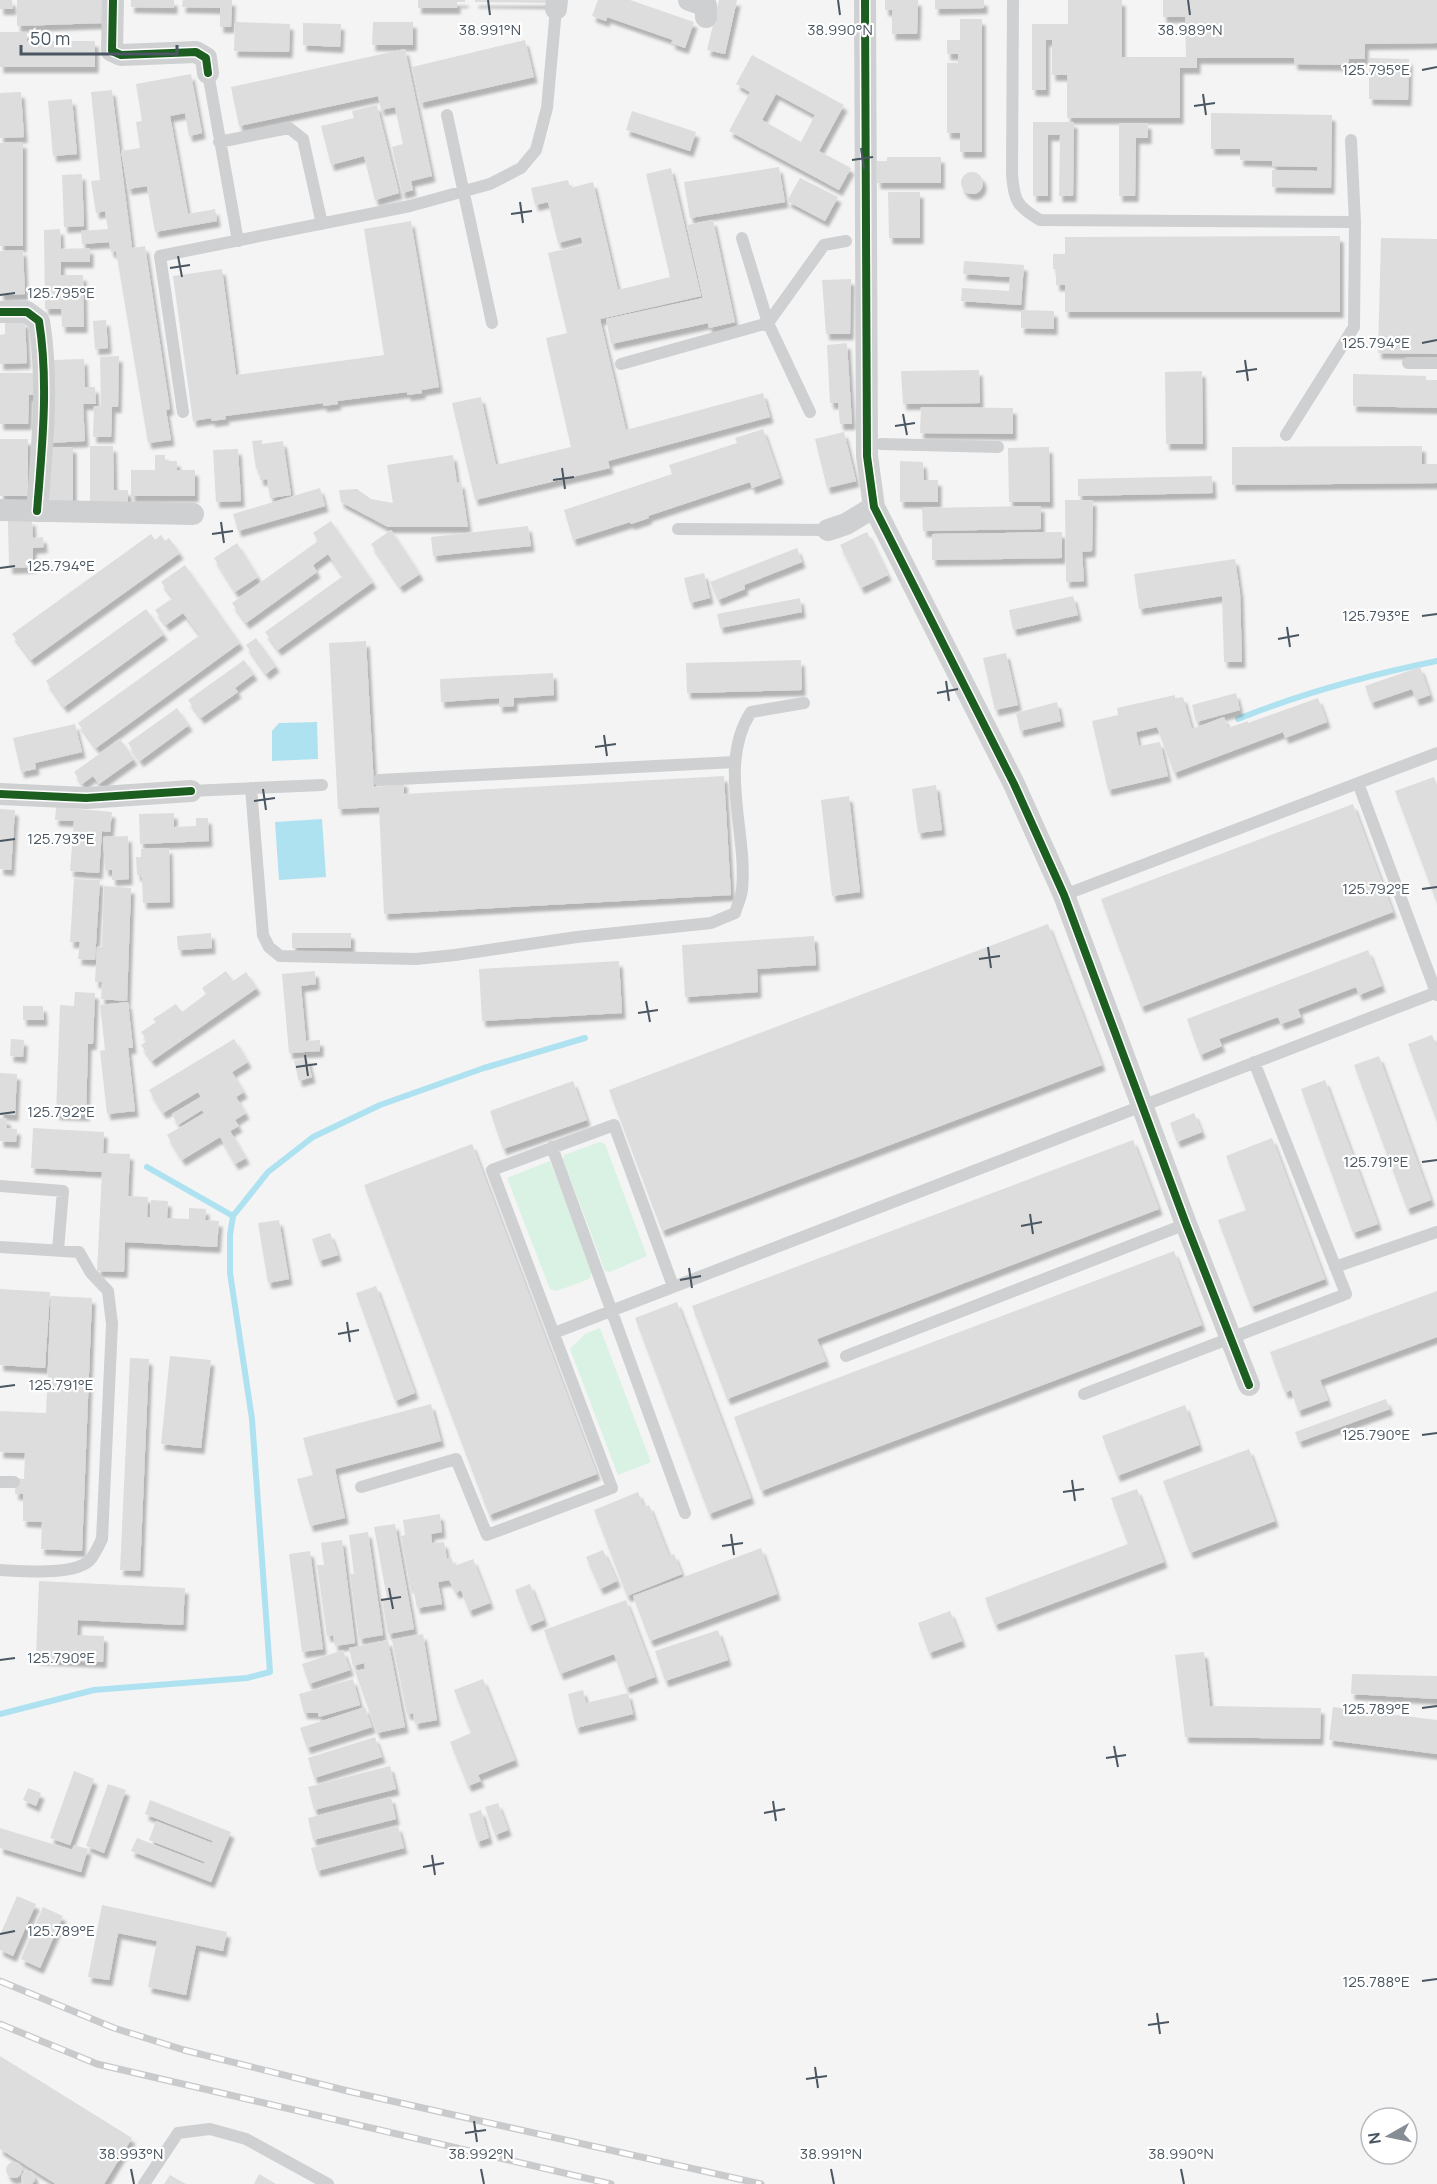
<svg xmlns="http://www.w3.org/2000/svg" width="1437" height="2184" font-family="Manrope,sans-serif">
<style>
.green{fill:#d9f2e3}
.water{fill:#aee2f0}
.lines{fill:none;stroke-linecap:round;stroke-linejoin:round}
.stream{stroke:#aee2f0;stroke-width:6}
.building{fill:#ddddde;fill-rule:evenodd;filter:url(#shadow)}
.lane{stroke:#ced0d2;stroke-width:12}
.street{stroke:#ced0d2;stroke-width:22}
.rail-casing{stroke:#c9cacc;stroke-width:7}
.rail{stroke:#fff;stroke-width:4.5;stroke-dasharray:14;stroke-linecap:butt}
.cycleway-casing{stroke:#fff;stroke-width:11}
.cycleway{stroke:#1b5e20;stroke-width:8}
.ticks{fill:none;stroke:#4a5661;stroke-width:2}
.ticks-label{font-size:15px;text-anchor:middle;fill:#4a5661;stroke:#fff;stroke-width:4.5;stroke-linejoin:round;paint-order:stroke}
</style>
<defs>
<filter id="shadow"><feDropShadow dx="3.5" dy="6" stdDeviation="1.5" flood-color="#0004"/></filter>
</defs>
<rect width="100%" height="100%" fill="#f4f4f4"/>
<path class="green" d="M600,1142L605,1144L647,1256L610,1272L605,1271L563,1159L564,1155Z
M550,1161L592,1272L589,1279L557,1291L550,1289L507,1178Z
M600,1328L651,1462L618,1475L570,1349L585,1334Z"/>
<path class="water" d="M317,722L318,759L272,761V731L279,723Z
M322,819L326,877L279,880L275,822Z"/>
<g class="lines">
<path class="stream" d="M1238,719C1303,693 1369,675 1437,661
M147,1167L233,1216
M0,1714L94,1690L247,1678L270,1672L252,1419L230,1273V1235L233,1216L268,1172L313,1137L380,1105L484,1068L585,1038"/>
</g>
<path class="building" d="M0,0H12L13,9H0Z
M17,0H103V23L17,26Z
M131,0H174V8L131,7Z
M183,0H232L231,27H220V8L182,7Z
M418,0H465V2H457V8H418Z
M475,0H548V3L475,2Z
M598,0H630L694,22L685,48L671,43L673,40L607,17L606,21L592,16Z
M719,0H737L725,54L707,50Z
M885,0H918L917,34H892V10H885Z
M935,0H984V8L935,9Z
M1068,0H1122V57H1186L1185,17H1163V0H1437V43L1365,44V59H1349V65L1294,64V58H1197V68H1180V118H1067V75H1052V40H1046V90H1032V24H1068Z
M960,19H982V152H960V133H947V63H958V54H947V40H960Z
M235,22L290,24L289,52L234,51Z
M373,22H413V45H372Z
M303,23L341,24L340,47L303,45Z
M0,32H27V41H95V67H0Z
M525,40L534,77L420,103L412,67Z
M405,49L432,176L411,181L413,190L402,193L392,147L403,144L395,107L381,110L378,96L239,126L231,87Z
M752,55L844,105L819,151L851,168L839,190L729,131L750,92L736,84ZM776,94L815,115L801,142L762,120Z
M1369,58L1409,59L1408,100L1369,99Z
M191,74L202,133L189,136L185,113L170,116L188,214L215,209L217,221L155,232L147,186L128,189L121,151L140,148L136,122L142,121L136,84Z
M112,90L132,248L145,246L170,409L166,410L171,440L148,443L116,251L111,252L109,242L82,244L81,231L108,229L105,211L96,213L91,181L100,180L91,92Z
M21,92L24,137L0,138V93Z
M72,99L77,154L53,156L48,101Z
M377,105L399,193L375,200L364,156L331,165L321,126L354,118L352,111Z
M632,111L696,132L690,151L626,130Z
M1211,113L1332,115L1331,188L1272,187V170L1317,171V167L1272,166V161L1240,160V149H1211Z
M1033,122H1074L1073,196H1059L1060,135H1048V196H1033Z
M1119,123H1148V138H1136L1135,196H1119Z
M23,142V246H0V143Z
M887,157H941V183H877V161H887Z
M779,167L785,202L690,218L684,182Z
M671,168L701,296L600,319L626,430L763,393L770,417L608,461L610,468L475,500L452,403L481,397L496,465L571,447L546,338L567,333L548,253L583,245L581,237L558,243L548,202L535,205L531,188L568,180L570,188L593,182L618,290L670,277L646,174Z
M961 183a11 11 0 1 1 22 0a11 11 0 1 1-22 0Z
M82,174L84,226L64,227L62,175Z
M800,178L838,197L825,221L787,201Z
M888,192H920V238H889Z
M713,220L735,322L709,328L708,323L611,344L606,319L703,298L687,225Z
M411,221L439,387L422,390V393L407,395V392L337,401L338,404L323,406V403L225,416L226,419L212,421L211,418L193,421L173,276L222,269L236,375L384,355L364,229Z
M60,229L61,249L90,248V262H61V275H83L84,327H62L61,309H45L44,230Z
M1340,236V312H1065V285H1056V269H1053V254H1065V237Z
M1381,238L1437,239V354L1378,353Z
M23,250L25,294L0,295V251Z
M964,261L1024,265L1021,305L961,301L962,288L1009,291L1010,277L963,274Z
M851,279L850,334H826L822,280Z
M1021,310L1054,311V329L1021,328Z
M106,320L108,348L95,349L93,321Z
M25,321L27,363L0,364V335L5,334V322Z
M847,343L852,424H840L838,403H830L827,345Z
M119,356L118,407H112L111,437H93L94,406H101L100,357Z
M84,359L85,387H95L96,404H83L85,441L48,443L50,360Z
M979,370L980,403L903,404L901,371Z
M1202,371L1203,444H1166L1165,372Z
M0,373H36V395H29L28,424H0Z
M1353,374L1426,376V380H1437V408L1353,406Z
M921,407L1013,408V434L920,433Z
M763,429L780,478L752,488L750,482L648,516L649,518L631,524L630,522L573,540L564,510L672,474L669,465L737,443L735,438Z
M844,432L856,481L827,488L815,439Z
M0,439H28V496H0Z
M262,440V444L283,441L291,495L270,498L267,479L260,480L259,468L256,469L252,441Z
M90,446H113L114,490H128V503H90Z
M1422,446V464H1437V483L1232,485V447Z
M48,447H73V501H48Z
M1049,447L1050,502H1009L1008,448Z
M238,449L241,501L216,502L213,450Z
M155,455H165V461H177V470H195V496H131V470H155Z
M453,455L457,483L461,482L468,527H388L341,502L339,490L357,489L371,499L393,503L387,465Z
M900,461L923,462L924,480H938V502H900Z
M1212,476L1213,493L1078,496V479Z
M320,488L325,506L238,531L233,514Z
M1065,500H1093L1092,551L1082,552L1084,581L1066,582Z
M1041,506V529L923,531L922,508Z
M32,520L33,538L43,537L44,547L33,548V567L9,568L8,521Z
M331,521L373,582L278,650L265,632L343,576L328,554L313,565L317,572L246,623L232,603L318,541L313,533Z
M528,526L531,546L433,556L431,537Z
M391,530L420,574L400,587L371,544Z
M867,532L888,575L861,588L840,545Z
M1062,532V558L932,560V534Z
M151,534L155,540L161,535L165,541L169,538L180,553L31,660L12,634Z
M237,543L258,577L235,592L214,558Z
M797,548L802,562L744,585L745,589L718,600L710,582Z
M1235,559L1240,593L1242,662H1224L1222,596L1139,609L1134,574Z
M185,565L240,643L96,748L78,723L200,635L183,613L166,625L155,610L173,598L161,582Z
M704,573L710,598L690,603L684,578Z
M1073,596L1078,615L1013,630L1009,610Z
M800,598L802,612L720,628L717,614Z
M146,609L164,634L64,707L46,681Z
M256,638L276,666L266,674L246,645Z
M366,641L374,787L394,785V781H404V794L724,776L731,895L384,914L379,807L338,809L329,643Z
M1006,653L1018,705L995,710L983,658Z
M244,660L254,674L235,688L238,692L201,718L188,700Z
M801,660L802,690L687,693L686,663Z
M1420,667L1430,695L1416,700L1412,689L1371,703L1365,686Z
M553,673L554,695L514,698V706L499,707V698L441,702L440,679Z
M1236,693L1240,710L1196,722L1192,705Z
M1175,695V698L1183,697L1192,729L1224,717L1228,728L1248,721V723L1318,698L1327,722L1285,738L1283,732L1174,773L1157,727L1136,732L1139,746L1160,742L1168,776L1108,790L1092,721L1118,715L1117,708Z
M1057,702L1061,721L1020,731L1016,713Z
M177,708L189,725L140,761L128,743Z
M75,724L82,752L35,763L36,769L21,772L13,738Z
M120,739L134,759L99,784L93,776L82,784L74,772Z
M1434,777L1437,785V903L1395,791Z
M936,785L942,830L918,833L912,789Z
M849,796L860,892L832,896L821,800Z
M1353,804L1393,912L1141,1007L1101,899Z
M56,807L112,812L110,832L102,831L99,873L70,871L74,821L55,820Z
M0,809L15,810L11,870L0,869Z
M174,813V827L196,826V818H208L209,841L140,844L139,814Z
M128,836L129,879L112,880V870H105L103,837Z
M169,848L170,902L143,903L142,878L141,875H137L136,857H141V849Z
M74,879L100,880L95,960L78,959L80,942H70Z
M104,886L131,888L127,1001L101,999L102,982H95L97,946L102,947Z
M1048,924L1102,1065L662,1231L609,1090Z
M211,933L212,948L178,950L177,936Z
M292,933H351V948H292Z
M814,936L816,965L757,969L758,992L685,997L682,945Z
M1368,950L1382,986L1359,995L1356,987L1298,1009L1301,1017L1281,1024L1278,1017L1219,1039L1222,1046L1200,1055L1187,1019Z
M619,961L622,1013L482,1021L479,969Z
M226,971L233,981L246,972L257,988L152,1061L141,1045L147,1041L141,1032L156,1022L153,1019L176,1004L182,1012L206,994L202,988Z
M315,971L316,984L301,986L306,1041L320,1040V1051L289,1053L282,974Z
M75,992L95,993L93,1044H88L86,1115L56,1114L60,1005L74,1006Z
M128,1002L133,1048H128L135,1111L107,1114L100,1051L105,1050L100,1005Z
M23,1006H43L44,1020H23Z
M1432,1035L1437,1047V1122L1408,1044Z
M11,1039L24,1040L23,1057L10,1056Z
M234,1039L248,1062L232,1072L244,1092L236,1097L246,1113L235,1120L239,1126L230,1131L246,1158L235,1164L220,1137L182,1160L167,1135L204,1113L202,1110L178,1125L172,1114L201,1097L198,1092L163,1113L149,1090Z
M1379,1056L1431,1200L1407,1209L1354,1065Z
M307,1057L312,1077L299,1081L294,1061Z
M0,1073L17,1074L15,1115L0,1114Z
M1325,1080L1378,1224L1353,1233L1301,1089Z
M573,1081L587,1120L503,1149L490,1111Z
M1194,1113L1202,1132L1177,1142L1170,1123Z
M0,1118L7,1119V1128L17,1129L16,1142L0,1141Z
M33,1128L104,1132L103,1153L130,1154L128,1196L148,1197L147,1217H150L151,1200L168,1201L167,1218L189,1219V1208L206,1209L205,1220L219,1221L217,1247L125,1242L124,1272L97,1271L102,1172L31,1168Z
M1272,1138L1325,1279L1251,1307L1218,1220L1246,1210L1226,1156Z
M1133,1140L1159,1209L817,1339L826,1361L727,1399L692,1306Z
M472,1144L597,1474L489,1515L364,1185Z
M279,1220L289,1279L268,1283L258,1223Z
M330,1233L338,1255L319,1261L312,1239Z
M1174,1251L1202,1325L761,1491L734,1417Z
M376,1286L415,1393L395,1401L356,1293Z
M0,1289L50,1292L45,1368L0,1365Z
M1437,1291V1337L1320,1380L1328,1400L1298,1411L1291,1390L1285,1393L1270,1352Z
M51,1296L92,1298L82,1551L41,1549L42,1522L23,1521V1494H15L16,1478L24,1479L25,1453L0,1452V1411L46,1413Z
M677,1302L751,1498L709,1514L635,1318Z
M170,1356L211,1360L201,1448L161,1444Z
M130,1358L149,1359L140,1571L120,1570Z
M1386,1399L1390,1409L1299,1442L1295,1432Z
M431,1404L441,1441L335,1469L345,1518L310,1526L297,1479L313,1475L303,1438Z
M1185,1405L1199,1445L1117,1476L1102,1436Z
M1249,1449L1275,1521L1190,1553L1163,1481Z
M1137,1489L1164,1562L995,1625L985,1598L1128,1544L1111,1498Z
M638,1492L644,1507L649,1505L669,1556L674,1554L682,1574L627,1596L594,1510Z
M440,1514L442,1532L431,1534L432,1543L444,1542L447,1559L451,1557L454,1566L473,1559L490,1603L469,1611L461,1590L456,1593L449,1580L438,1582L442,1604L417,1608L413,1587H410L401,1536L405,1535L403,1520Z
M395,1524L414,1629L388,1634L382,1599L387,1598L374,1527Z
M368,1532L383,1635L359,1639L350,1574H354L349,1535Z
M342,1540L355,1643L335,1646L333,1635L327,1636L317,1565H324L321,1543Z
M761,1548L777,1594L650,1641L633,1596Z
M603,1550L617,1581L600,1589L586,1557Z
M310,1551L323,1649L302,1652L289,1554Z
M39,1581L185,1588L183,1625L78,1620L77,1635L104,1636L103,1662L36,1659Z
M530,1584L544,1620L529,1626L515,1590Z
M626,1600L655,1677L626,1688L614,1654L560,1674L544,1630Z
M950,1611L962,1641L929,1653L918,1623Z
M718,1630L728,1660L665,1681L655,1651Z
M423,1634L437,1720L415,1724L413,1713L407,1714L392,1640Z
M388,1640L405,1727L377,1733L355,1671L365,1669L364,1663L353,1666L349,1648Z
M343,1650L350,1670L309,1684L302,1664Z
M1204,1652L1210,1706L1321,1708L1320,1739L1185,1737L1175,1655Z
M1352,1674L1437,1676V1699L1351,1694Z
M353,1679L360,1705L319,1717L318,1713H304L299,1694Z
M483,1679L515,1760L478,1775L481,1781L468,1786L450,1742L471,1733L454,1690Z
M583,1690L586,1703L628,1693L633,1714L576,1728L568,1694Z
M365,1707L372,1727L307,1748L300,1728Z
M1333,1707L1437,1720V1754L1329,1740Z
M375,1737L382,1757L314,1778L308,1758Z
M390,1766L396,1789L314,1810L308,1787Z
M74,1771L94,1779L70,1845L50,1838Z
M108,1784L126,1790L104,1853L86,1846Z
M28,1788L41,1793L36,1806L23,1800Z
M391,1797L396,1819L313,1840L308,1818Z
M150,1800L231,1832L211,1882L131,1851L137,1838L204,1864L205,1862L149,1840L156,1821L212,1843L213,1841L145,1814Z
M498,1803L508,1830L495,1835L485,1807Z
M481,1810L489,1838L477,1842L469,1814Z
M398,1826L404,1848L317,1871L311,1848Z
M0,1828L72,1850L74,1845L88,1849L81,1872L0,1848Z
M17,1896L36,1904L13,1956L0,1950V1935Z
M102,1905L227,1932L223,1951L196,1945L186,1995L148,1987L157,1941L118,1933L109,1980L88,1977Z
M43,1907L63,1916L40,1968L21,1959Z
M0,2056L132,2138L104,2184H56L0,2149Z
M6 2170a8 8 0 1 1 16 0a8 8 0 1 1-16 0Z
M21 2178a7 7 0 1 1 14 0a7 7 0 1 1-14 0Z
M259,2174L276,2184H254Z
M170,2175L186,2184H164Z"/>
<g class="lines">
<path class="lane" d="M1013,0L1012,174C1014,200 1016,206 1040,220L1355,222
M208,73L238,241
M447,115L492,323
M219,142L289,128L303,139L322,224
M742,238L768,323L810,412
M1408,363H1437
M621,364L768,323L824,245L846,241
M183,412L160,256L410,206L490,184L521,168L536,150L547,108L556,9
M1286,435L1354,327L1355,222L1351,140
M881,444L998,447
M678,529L828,530
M379,780L735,762
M1358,783L1437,995
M251,788L263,935L269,947L280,956L416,959L455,955L577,937L711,923L735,913C737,906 741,898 742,890C748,833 717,764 751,712L804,703
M191,791L322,785
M1064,895L1437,753
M552,1147L685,1513
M0,1186L63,1191L58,1250
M0,1247L79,1252L91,1273L108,1291L112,1324L102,1539C99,1545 95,1554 90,1560C74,1576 22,1571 0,1570
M1335,1267L1437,1232
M554,1333L1437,992
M846,1356L1186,1224
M1084,1394L1346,1294L1254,1062
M0,1482H14
M361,1487L456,1459L487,1535L612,1488L492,1170L614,1125L673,1286
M144,2184L178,2133L210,2129L246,2139L328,2184"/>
<path class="street" d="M113,0L112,51L121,55L196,52L206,58L208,73
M689,0L706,6V17
M865,0L867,456L874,507L1014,784L1064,895L1186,1224L1249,1385
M556,9L557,0
M0,312H27L39,321C49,383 42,448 37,511
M0,510L193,514
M828,530L846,524L874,507
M0,794L86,798L191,791"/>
<g class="rail-casing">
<path id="rail" d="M0,1981L114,2028L184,2050L352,2092L761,2184
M0,2024L97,2064L611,2184"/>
</g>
<use href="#rail" class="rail"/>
<g class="cycleway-casing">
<path id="cycleway" d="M113,0L112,51L121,55L196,52L206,58L208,73
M865,0L867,456L874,507L1014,784L1064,895L1186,1224L1249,1385
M0,312H27L39,321C49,383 42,448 37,511
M0,794L86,798L191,791"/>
</g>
<use href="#cycleway" class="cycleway"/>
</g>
<path class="ticks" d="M488,0L490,15M838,0L840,15M1188,0L1190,15M1422,70L1437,67M1203,94L1206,115M1194,106L1215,103M861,148L864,169M852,160L873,157M520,202L523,223M511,214L532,211M178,256L182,277M170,268L190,265M0,295L15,293M1422,343L1437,340M1245,360L1248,381M1236,372L1257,369M903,414L907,435M895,426L915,423M562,468L565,489M553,480L574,477M221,522L224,543M212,534L233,531M0,568L15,566M1422,616L1437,614M1287,627L1290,647M1278,639L1299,635M946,681L949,701M937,693L958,689M604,735L607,756M595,747L616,744M263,789L266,810M254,801L275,798M0,841L15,839M1422,889L1437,887M988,947L991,968M979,959L1000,956M646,1001L650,1022M638,1013L658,1010M305,1055L308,1076M296,1067L317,1064M0,1114L15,1112M1422,1162L1437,1160M1030,1214L1033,1234M1021,1226L1042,1222M689,1268L692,1288M680,1280L701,1276M347,1322L350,1342M338,1334L359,1330M0,1387L15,1385M1422,1435L1437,1433M1072,1480L1075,1501M1063,1492L1084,1489M731,1534L734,1555M722,1546L743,1543M389,1588L393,1609M381,1600L401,1597M0,1660L15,1658M1422,1708L1437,1706M1114,1746L1118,1767M1106,1758L1126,1755M773,1801L776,1821M764,1813L785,1809M432,1855L435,1875M423,1867L444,1863M0,1934L15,1931M1422,1981L1437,1979M1157,2013L1160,2034M1148,2025L1169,2022M815,2067L818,2088M806,2079L827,2076M474,2121L477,2142M465,2133L486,2130M131,2169L134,2184M481,2169L484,2184M831,2169L834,2184M1181,2169L1184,2184"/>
<g class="ticks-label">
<text x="490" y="35">38.991°N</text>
<text x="840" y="35">38.990°N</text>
<text x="1190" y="35">38.989°N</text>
<text x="1376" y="75">125.795°E</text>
<text x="61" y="298">125.795°E</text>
<text x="1376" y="348">125.794°E</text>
<text x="61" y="571">125.794°E</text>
<text x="1376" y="621">125.793°E</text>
<text x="61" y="844">125.793°E</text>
<text x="1376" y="894">125.792°E</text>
<text x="61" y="1117">125.792°E</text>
<text x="1376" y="1167">125.791°E</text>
<text x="61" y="1390">125.791°E</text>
<text x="1376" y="1440">125.790°E</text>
<text x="61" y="1663">125.790°E</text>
<text x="1376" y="1714">125.789°E</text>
<text x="61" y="1936">125.789°E</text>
<text x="1376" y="1987">125.788°E</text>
<text x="131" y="2159">38.993°N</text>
<text x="481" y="2159">38.992°N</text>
<text x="831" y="2159">38.991°N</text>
<text x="1181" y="2159">38.990°N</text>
</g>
<g transform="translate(1389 2136) rotate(261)"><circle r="28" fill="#ffffff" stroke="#b7bbc0" stroke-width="1.5"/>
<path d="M0-4.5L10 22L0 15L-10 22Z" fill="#868d94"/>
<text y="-9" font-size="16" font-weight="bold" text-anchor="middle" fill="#4a5661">N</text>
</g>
<path d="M21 45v9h156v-9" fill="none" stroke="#4a5661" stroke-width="3"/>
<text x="30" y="45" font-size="18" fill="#4a5661" stroke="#ffffff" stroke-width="4.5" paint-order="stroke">50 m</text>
</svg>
